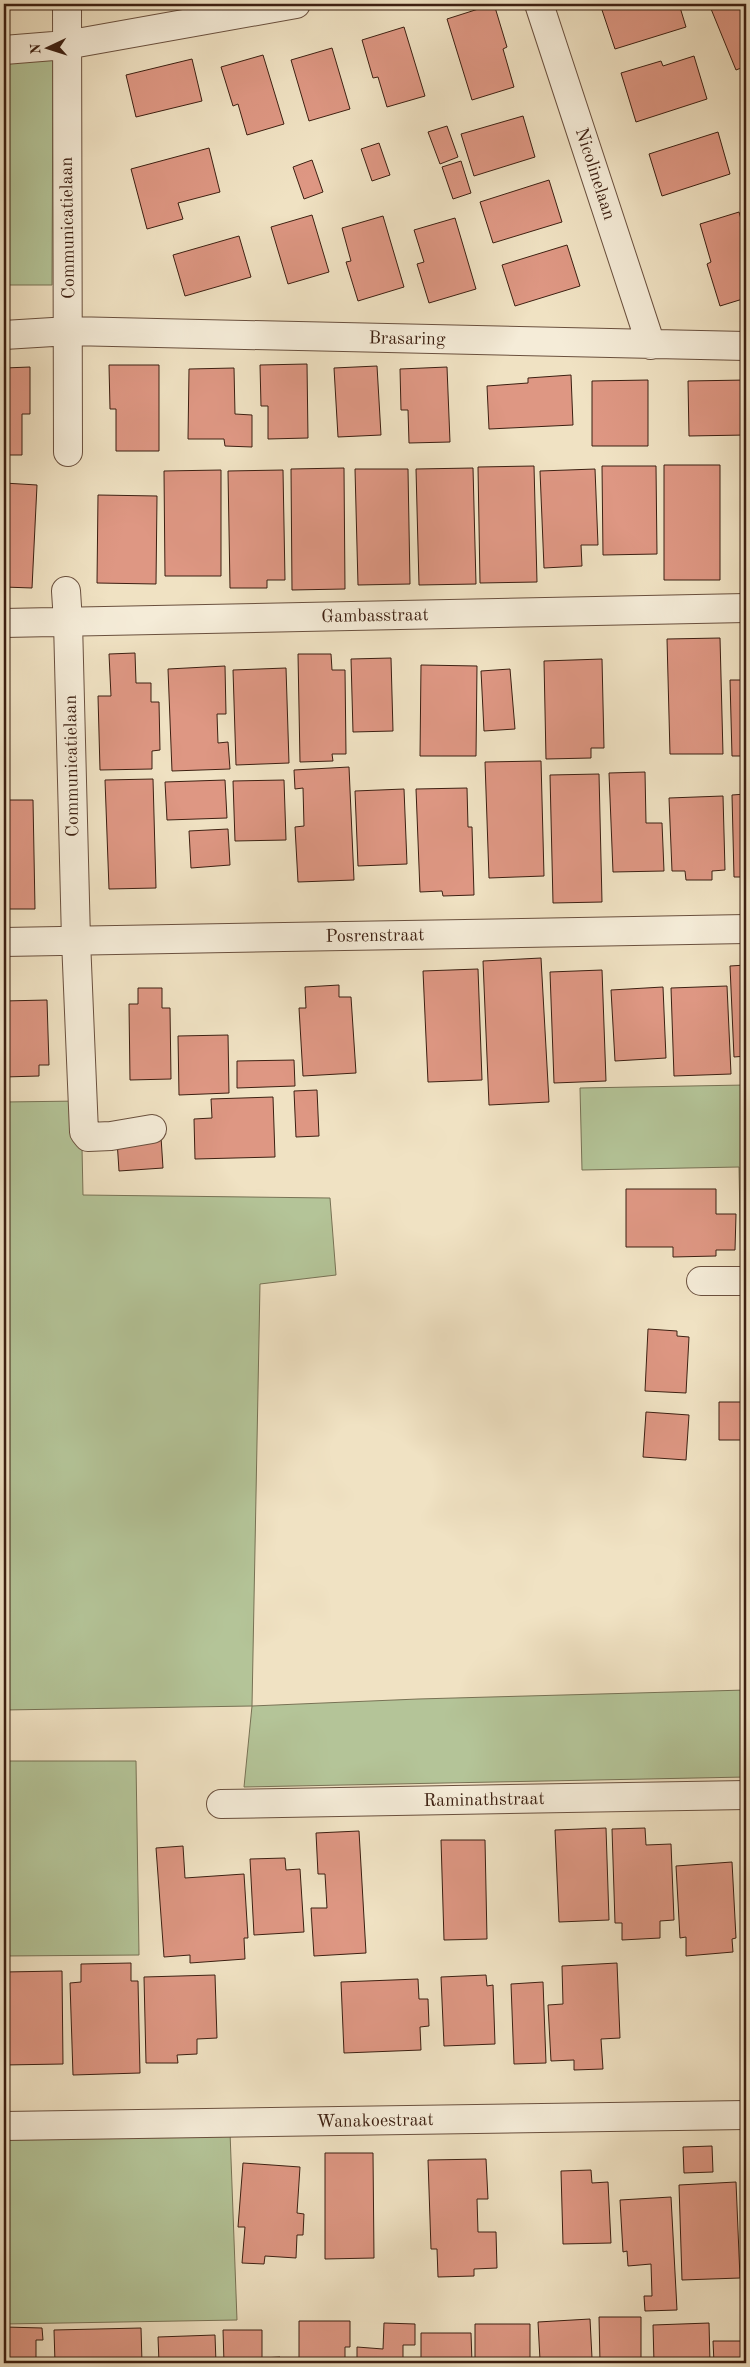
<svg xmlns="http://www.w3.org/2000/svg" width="750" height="2367" font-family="'Old Standard TT',serif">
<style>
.green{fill:#b4c498;stroke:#787255}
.building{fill:#de9783;stroke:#3d2012}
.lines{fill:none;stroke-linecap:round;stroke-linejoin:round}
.minor-casing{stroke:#6a503e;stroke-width:30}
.minor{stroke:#f5ecd8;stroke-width:28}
.labels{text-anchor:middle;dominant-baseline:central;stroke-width:5;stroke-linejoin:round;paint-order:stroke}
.street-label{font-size:18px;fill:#3d2012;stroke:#f5ecd8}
</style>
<rect width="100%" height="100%" fill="#f0e2c3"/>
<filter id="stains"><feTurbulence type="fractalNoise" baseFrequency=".004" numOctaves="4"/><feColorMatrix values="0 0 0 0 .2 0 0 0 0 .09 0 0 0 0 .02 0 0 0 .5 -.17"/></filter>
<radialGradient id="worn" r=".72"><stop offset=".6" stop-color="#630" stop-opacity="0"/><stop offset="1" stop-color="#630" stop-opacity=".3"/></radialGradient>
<path class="green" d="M44,47L53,60L52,285H4V49Z
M746,1085V1273H741L739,1167L582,1170L580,1088Z
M81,1101L83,1195L330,1198L336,1275L260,1284L252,1706L418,1699L746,1690V1777L244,1787L252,1706L4,1710V1102Z
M136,1761L139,1955L4,1956V1761Z
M230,2132L237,2320L4,2324V2137Z"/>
<path class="building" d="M4,4H20V8L4,9Z
M494,4L507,47L503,49L514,87L472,100L447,19Z
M600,4H679L686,27L615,49Z
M709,4H746V66L736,70Z
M404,27L425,96L387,107L378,77L373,78L362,40Z
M332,48L350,109L309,121L291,60Z
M263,55L284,124L247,135L238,104L233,106L221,67Z
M694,56L707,99L636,122L621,73L661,61L663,66Z
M192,59L202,101L136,117L126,75Z
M523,116L535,157L474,176L461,134Z
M447,126L458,157L440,164L428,132Z
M718,132L730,174L662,196L649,154Z
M379,143L390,175L372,181L361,149Z
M209,148L220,192L178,203L183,219L147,229L131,169Z
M312,160L323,192L304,199L293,167Z
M461,161L471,193L453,199L442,167Z
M549,180L562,222L493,243L480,202Z
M739,212L746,236V298L720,306L707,264L711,262L700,224Z
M312,215L329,272L288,284L271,227Z
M383,216L404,287L358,301L346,262L351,261L342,228Z
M455,218L476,289L429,303L417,264L424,262L414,230Z
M239,236L251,277L185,296L173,255Z
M567,245L580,286L515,306L502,265Z
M307,364L308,438L268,439V406H261L260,365Z
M109,365H159V451H116V409H110Z
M377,366L381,435L338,437L334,368Z
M30,367V414H22V455H4V368Z
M447,367L450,442L409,443L408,410H401L400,369Z
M234,368L235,414L252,415V447L225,446L224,439H188L189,369Z
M571,375L573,425L489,429L487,386L528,383V378Z
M648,380V446H592V381Z
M746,380V435L689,436L688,381Z
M664,465H720V580H664Z
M534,466L537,582L480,583L478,467Z
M602,466H656L657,554L603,555Z
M344,468L345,589L292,590L291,469Z
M473,468L476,584L419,585L416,469Z
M355,469H408L410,584L358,585Z
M595,469L598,545H581L582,566L544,568L540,471Z
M221,470V576H165L164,471Z
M283,470L285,580H267V588H230L228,471Z
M4,483L37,485L32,588L4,587Z
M98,495L157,496L156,584L97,583Z
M720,638L723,754H670L667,639Z
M135,653L136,683H151V702H159L160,750L152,751V769L100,770L98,696H111L109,654Z
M298,654H331L332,670H345L346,754H332L333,761L300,762Z
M391,658L393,731L353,732L351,659Z
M602,659L604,748H591V758L546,759L544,661Z
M421,665L477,666L476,756H420Z
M225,666L226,714H217L218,743L228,742L230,769L172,771L168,669Z
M286,668L289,763L236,765L233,670Z
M510,669L515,729L484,731L481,671Z
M730,680H746V756H732Z
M541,761L544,876L489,878L485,762Z
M349,767L354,880L298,882L295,827L304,826L303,788L295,789L294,770Z
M645,772L646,823H662L664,871L613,872L609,773Z
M599,774L602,902L553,903L550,775Z
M153,779L156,888L109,889L105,780Z
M225,780L227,818L167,820L165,782Z
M284,780L286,840L235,841L233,781Z
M467,788L468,827H472L474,895L443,896L442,891L420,892L416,789Z
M404,789L407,864L358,866L355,791Z
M746,794V877H734L732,795Z
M723,796L725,870L712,871V880H686L685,871H672L669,798Z
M4,800H33L35,909H4Z
M228,829L230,865L191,868L189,831Z
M541,958L549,1102L489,1105L483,961Z
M746,965V1056L734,1057L730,966Z
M478,969L482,1080L428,1082L423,971Z
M602,970L606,1081L554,1083L550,972Z
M339,985V997H351L356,1073L303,1076L299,1008H306L305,987Z
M727,986L731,1074L674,1076L671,988Z
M663,987L666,1058L615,1061L611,990Z
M138,988H162V1008H170L171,1079L130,1080L129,1004H138Z
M47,1000L49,1065H39V1076L4,1077V1001Z
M228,1035L229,1093L179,1095L178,1036Z
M294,1060L295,1086L237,1088V1061Z
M317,1090L319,1136L296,1137L294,1091Z
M273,1097L275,1157L195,1159L194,1119L212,1118L211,1099Z
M161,1137L163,1168L119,1171L117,1140Z
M626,1189H716V1214H736L735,1250H716V1256L673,1257V1247H626Z
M648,1329L677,1331V1336L689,1337L686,1393L645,1391Z
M719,1402H746V1440H719Z
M646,1412L689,1415L686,1460L643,1457Z
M606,1828L609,1920L559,1922L555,1830Z
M645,1828L646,1845L671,1844L674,1920L660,1921V1938L622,1940V1923H615L612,1829Z
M359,1831L366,1953L314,1956L311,1908H327L325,1874H318L316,1833Z
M441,1840H485L487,1939L444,1940Z
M183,1846L185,1878L244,1874L248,1938H244L245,1959L190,1963V1955L164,1957L156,1848Z
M285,1858L286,1870L300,1869L304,1932L254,1935L250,1859Z
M732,1862L736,1938L732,1939L733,1952L686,1956V1937L680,1938L676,1866Z
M742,1868H746V1937H744Z
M131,1963V1981H138L140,2073L73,2075L70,1983L81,1982V1964Z
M617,1963L620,2038L601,2039L603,2069L574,2070V2060L551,2061L548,2005L563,2004L562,1966Z
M62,1971L63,2064L4,2065V1972Z
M215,1975L217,2038L197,2039V2054L177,2055L178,2063H146L144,1977Z
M486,1975L487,1986L493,1985L495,2044L444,2046L441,1977Z
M418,1979L419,1999H428L429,2026L420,2027L421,2050L344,2053L341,1982Z
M543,1982L546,2063L514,2064L511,1984Z
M712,2146L713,2172L684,2173L683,2147Z
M325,2153H373L374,2258L325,2259Z
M486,2159L488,2199H477L478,2232H496L497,2268L474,2269V2276L438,2277L437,2249H431L428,2160Z
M243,2163L300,2167L297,2213L304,2214L303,2235H297L296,2258L265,2256L264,2264L242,2263L245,2227H238Z
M591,2170L592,2183L608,2182L611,2243L563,2244L561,2171Z
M736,2182L740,2278L682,2280L679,2185Z
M671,2197L677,2310L645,2311L644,2296H652L651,2264L628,2266L627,2251L623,2252L620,2200Z
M741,2241H746V2308H744Z
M599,2317H641V2363H600Z
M590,2319L592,2358L540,2360L538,2322Z
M299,2321H350V2347H345V2363H299Z
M384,2323L415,2324V2345H403V2363H357V2347L383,2349Z
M709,2323L710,2363H654L653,2325Z
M475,2324H530V2363H475Z
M5,2327L42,2328L43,2340H36V2363H4Z
M141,2328L142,2363H55L54,2330Z
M223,2330H262V2358L280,2357V2363H224Z
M421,2333H471L472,2363H421Z
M215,2335L216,2363H159L158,2337Z
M713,2341H746V2363H714Z"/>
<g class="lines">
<g class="minor-casing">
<path id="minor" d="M67,4L68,452
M539,4L651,345
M4,50L66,45L296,4
M4,335L69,331L746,346
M66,591L68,622L76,940L84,1132L88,1137L111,1136L152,1129
M4,623L746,608
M4,942L746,929
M701,1281H746
M221,1804L746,1795
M4,2126L746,2115"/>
</g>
<use href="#minor" class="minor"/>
</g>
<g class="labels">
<g class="street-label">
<text transform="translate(595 174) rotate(72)">Nicolinelaan</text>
<text transform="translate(68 228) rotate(-91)">Communicatielaan</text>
<text transform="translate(407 339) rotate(1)">Brasaring</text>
<text transform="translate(375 616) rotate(-1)">Gambasstraat</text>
<text transform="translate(72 766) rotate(-91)">Communicatielaan</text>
<text transform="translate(375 936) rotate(-1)">Posrenstraat</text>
<text transform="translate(484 1800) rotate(-1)">Raminathstraat</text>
<text transform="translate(375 2121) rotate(-1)">Wanakoestraat</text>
</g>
</g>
<rect width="750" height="2367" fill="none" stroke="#f0e2c3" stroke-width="20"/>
<rect x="5" y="5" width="740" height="2357" fill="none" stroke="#3d2012" stroke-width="2.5"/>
<rect x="10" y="10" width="730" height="2347" fill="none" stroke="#3d2012"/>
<g transform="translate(48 48) rotate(266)" stroke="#f5ecd8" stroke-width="4" paint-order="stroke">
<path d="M0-4L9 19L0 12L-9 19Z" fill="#3d2012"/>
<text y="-8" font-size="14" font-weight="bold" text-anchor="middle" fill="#3d2012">N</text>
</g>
<rect width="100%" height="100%" filter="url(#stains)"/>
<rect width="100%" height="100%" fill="url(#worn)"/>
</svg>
